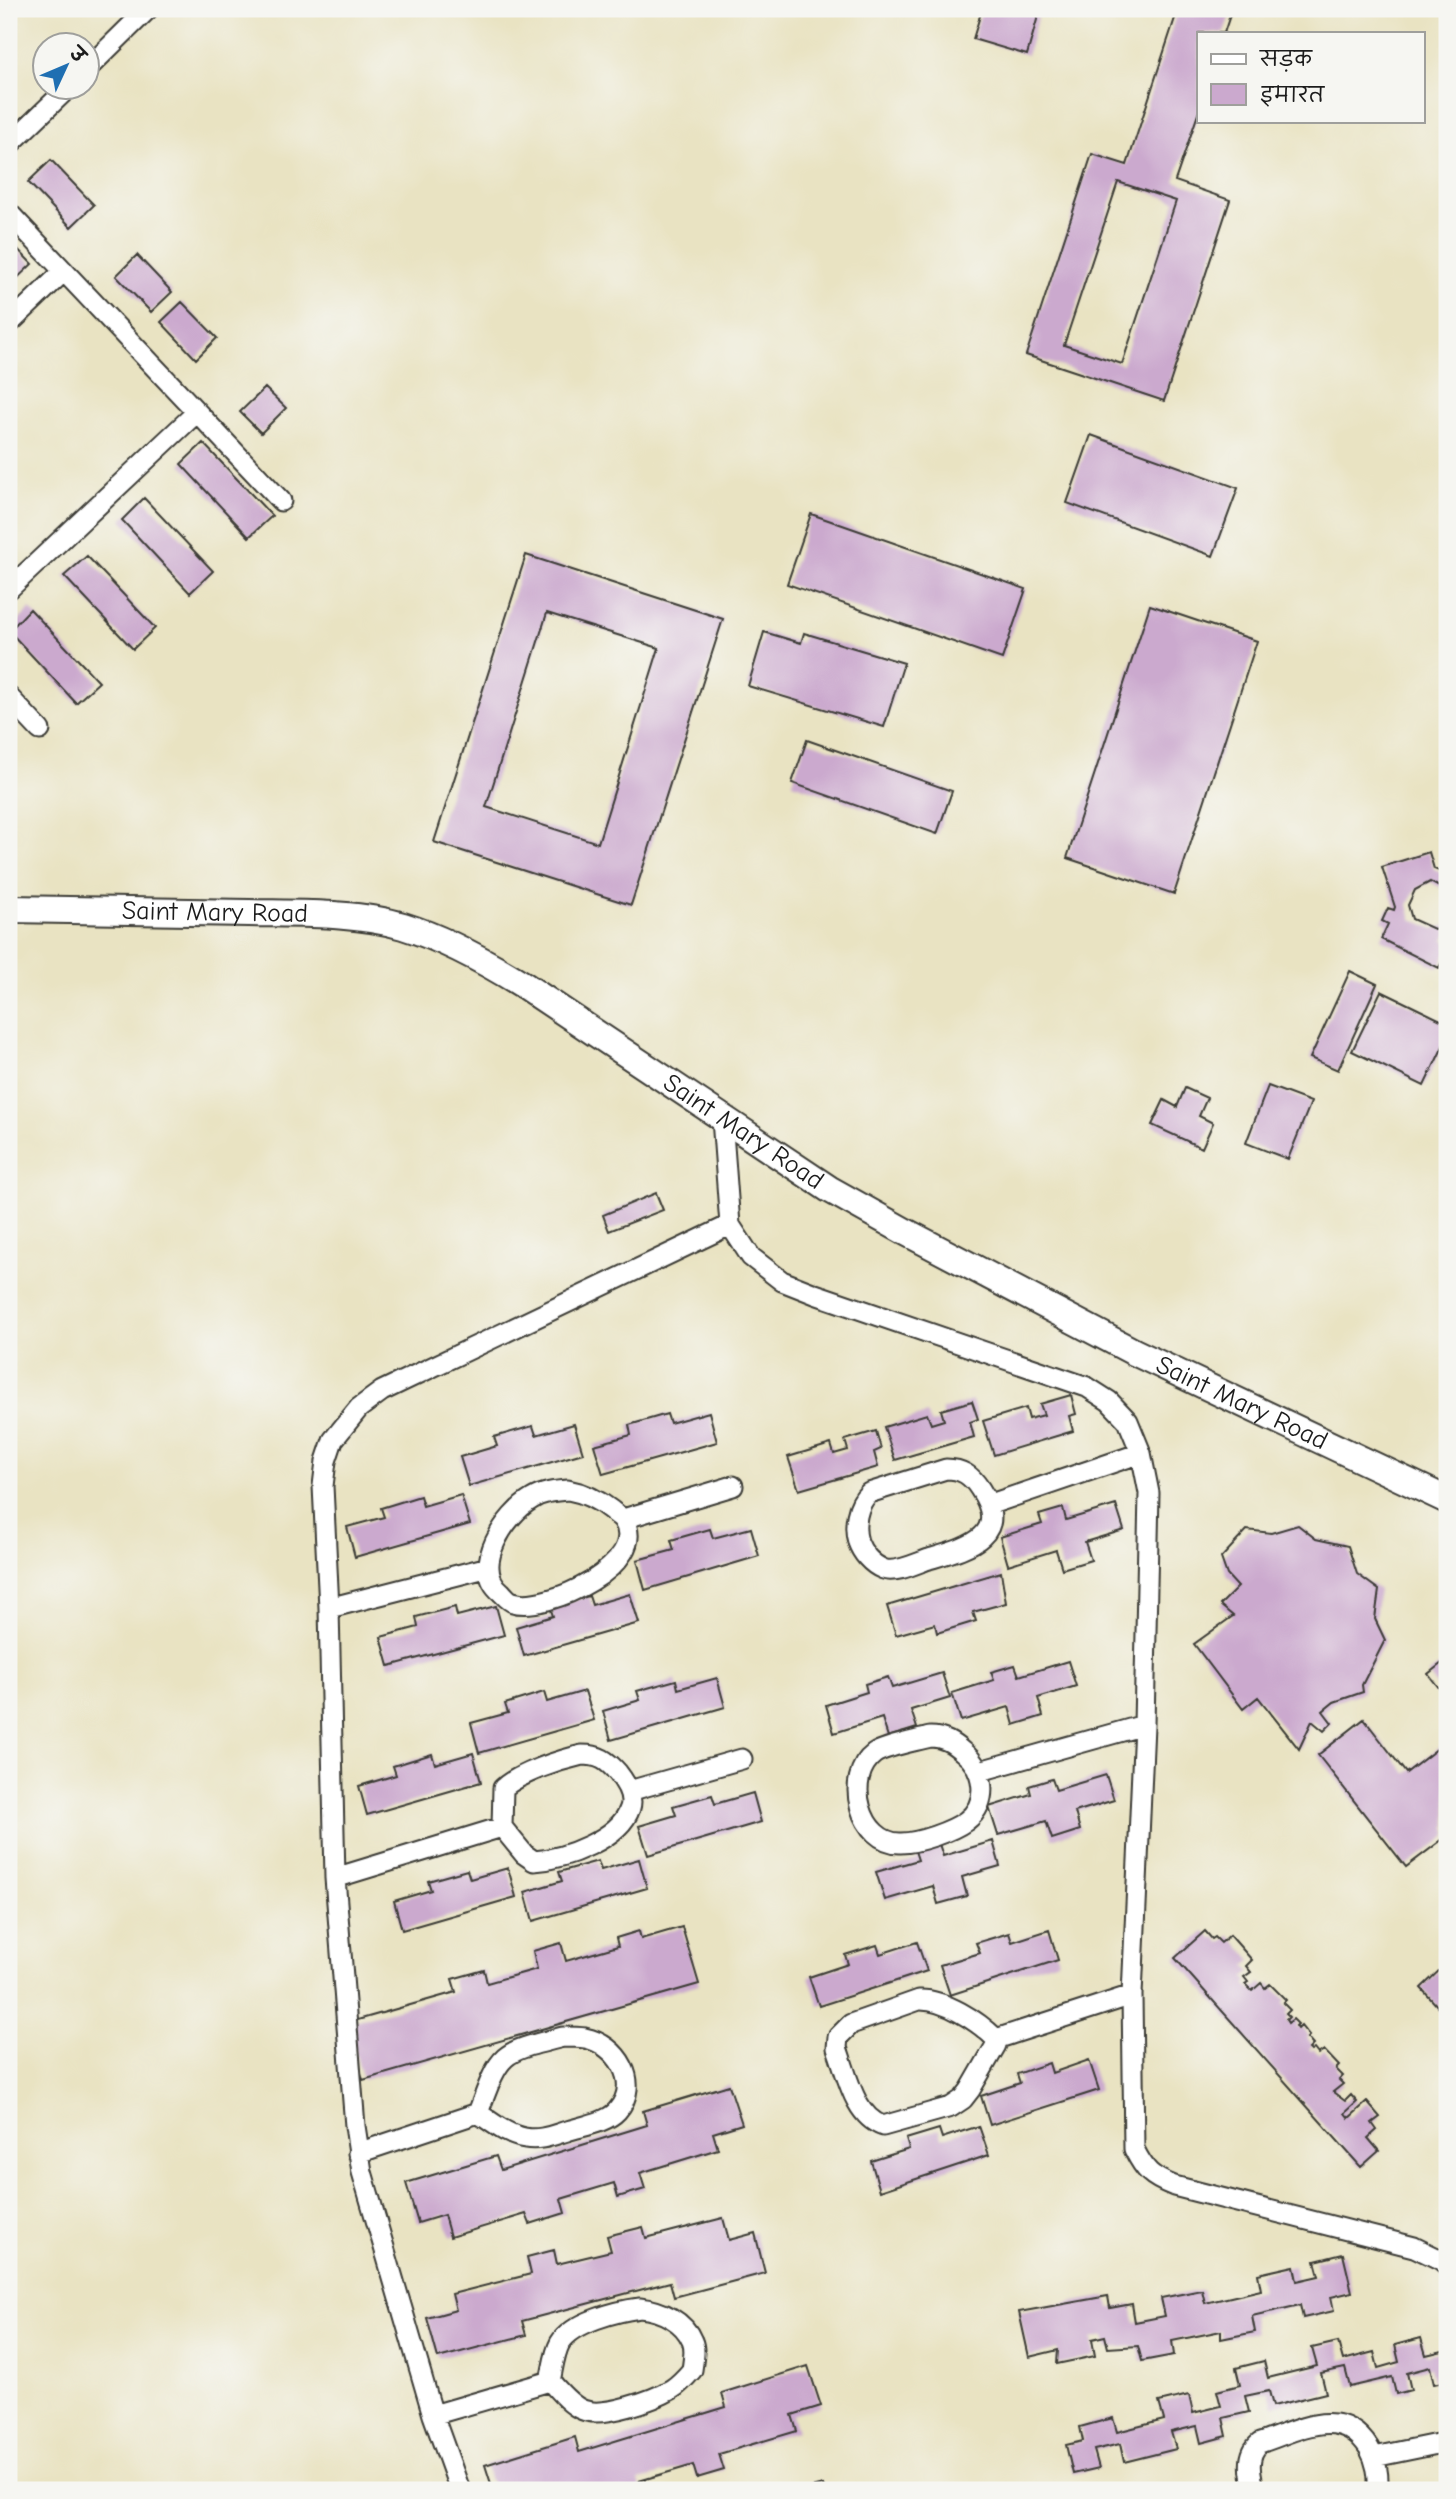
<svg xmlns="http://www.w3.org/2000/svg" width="1456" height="2499" font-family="'Comic Neue','Playpen Sans Deva',sans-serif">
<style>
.building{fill:#cba9ce;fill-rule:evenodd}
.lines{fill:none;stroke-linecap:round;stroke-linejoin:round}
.street-casing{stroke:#3b3a35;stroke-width:23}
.secondary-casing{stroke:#3b3a35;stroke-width:30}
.street{stroke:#fff;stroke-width:19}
.secondary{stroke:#fff;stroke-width:26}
.labels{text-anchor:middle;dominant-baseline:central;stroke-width:5;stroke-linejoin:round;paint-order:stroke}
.street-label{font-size:26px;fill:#1c1c1c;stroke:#f6f6f2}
</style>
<rect width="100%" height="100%" fill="#f6f6f2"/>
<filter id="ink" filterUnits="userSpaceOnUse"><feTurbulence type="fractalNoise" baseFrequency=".0143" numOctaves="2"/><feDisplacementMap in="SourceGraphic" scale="14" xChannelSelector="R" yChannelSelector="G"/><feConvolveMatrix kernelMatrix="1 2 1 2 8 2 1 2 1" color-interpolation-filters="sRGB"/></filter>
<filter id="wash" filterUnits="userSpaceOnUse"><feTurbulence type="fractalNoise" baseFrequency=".00686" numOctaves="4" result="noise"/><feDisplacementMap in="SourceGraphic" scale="28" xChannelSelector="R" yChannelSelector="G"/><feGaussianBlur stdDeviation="1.57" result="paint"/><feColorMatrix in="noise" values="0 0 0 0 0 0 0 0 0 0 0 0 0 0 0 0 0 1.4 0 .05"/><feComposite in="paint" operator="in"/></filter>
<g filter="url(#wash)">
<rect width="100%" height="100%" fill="#e9e3c2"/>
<g id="blocks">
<path class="building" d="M982,9H1040L1027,55L973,39Z
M1178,9H1232L1224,33H1199V111L1175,181L1230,200L1164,401L1026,355L1092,154L1127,165ZM1118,182L1176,201L1122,364L1064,345Z
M51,160L94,205L71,227L28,182Z
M9,240L32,264L9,286Z
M137,255L172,292L151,312L116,276Z
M182,302L217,338L196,359L161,322Z
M265,388L286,408L261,433L240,412Z
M1091,435L1238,488L1213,556L1067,503Z
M203,443L272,516L249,537L181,464Z
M144,498L213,571L190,593L122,520Z
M811,514L1026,589L1002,659L787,584Z
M526,555L723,619L631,905L434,842ZM547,613L659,648L598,843L486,807Z
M87,556L155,628L133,649L64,576Z
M1150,605L1257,641L1174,894L1067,858Z
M30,609L99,682L76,703L9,631Z
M764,632L801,643L804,633L904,663L884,727L748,686Z
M807,740L952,791L937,834L792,783Z
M1429,852L1434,869L1447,874V891L1430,882L1415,890L1408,905L1412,919L1434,929L1447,925V935L1444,940L1447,942V952L1439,968L1381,939L1388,924L1382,921L1388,908L1394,910L1395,907L1382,867Z
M1350,971L1377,984L1338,1070L1310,1058Z
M1381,991L1447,1023V1038L1424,1086L1352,1051Z
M1268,1086L1311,1102L1288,1159L1246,1143Z
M1185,1088L1207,1098L1199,1116L1213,1123L1202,1148L1152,1125L1164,1100L1177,1107Z
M656,1193L663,1210L609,1231L603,1215Z
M1071,1395L1076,1414L1069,1416L1073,1431L994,1455L983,1421L1026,1408L1029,1419L1044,1415L1040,1404Z
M972,1401L978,1419L970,1422L974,1437L895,1460L884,1427L927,1414L931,1424L944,1420L941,1410Z
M709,1412L717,1442L603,1474L594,1445L631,1435L629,1425L667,1414L670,1423Z
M574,1424L583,1453L469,1486L460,1457L497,1446L494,1437L533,1426L536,1435Z
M876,1431L881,1449L874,1452L878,1467L799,1490L788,1457L831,1444L834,1454L848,1450L845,1440Z
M461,1495L470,1524L355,1557L347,1527L384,1517L381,1508L420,1496L423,1506Z
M1116,1505L1124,1530L1085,1542L1091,1560L1062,1569L1056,1550L1008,1565L1000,1537L1042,1524L1039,1515L1063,1508L1066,1520Z
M1298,1525L1316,1539L1348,1546L1357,1574L1379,1590L1375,1619L1385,1640L1362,1685L1363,1692L1334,1702L1323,1711L1332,1723L1324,1731L1312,1721L1299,1749L1258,1697L1243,1709L1194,1644L1233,1616L1220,1605L1238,1587L1227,1575L1221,1558L1247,1530L1271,1533Z
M751,1528L759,1556L645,1590L637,1560L674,1550L671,1540L710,1529L713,1538Z
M1001,1572L1006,1603L973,1612L976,1621L937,1633L935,1624L896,1635L887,1606Z
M630,1594L639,1623L524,1656L516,1627L553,1616L550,1607L589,1596L592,1605Z
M496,1606L504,1635L389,1666L381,1637L418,1627L416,1617L455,1607L457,1616Z
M1447,1659V1698L1428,1674Z
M1068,1661L1076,1686L1038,1698L1043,1716L1014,1725L1009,1707L961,1721L952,1693L994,1680L991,1672L1015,1665L1019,1676Z
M942,1673L950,1698L911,1710L917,1728L888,1737L882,1718L834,1733L826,1705L867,1692L865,1684L888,1677L892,1688Z
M717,1678L725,1707L611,1740L603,1711L640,1700L637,1691L676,1680L678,1689Z
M585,1691L594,1720L479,1753L471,1723L508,1713L505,1704L544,1692L547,1702Z
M1364,1719L1406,1773L1447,1741V1836L1406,1867L1318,1755Z
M473,1753L481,1782L367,1815L359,1786L396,1775L393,1766L432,1754L435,1764Z
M1106,1775L1114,1800L1075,1812L1080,1830L1052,1839L1046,1821L998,1835L989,1807L1031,1794L1029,1786L1052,1779L1056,1790Z
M753,1793L761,1822L648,1855L639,1826L676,1815L673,1806L712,1795L715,1804Z
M993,1841L1000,1866L962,1877L967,1896L938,1904L933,1886L885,1900L876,1872L918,1860L915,1851L939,1844L943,1856Z
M639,1859L647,1888L533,1921L525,1892L562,1881L559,1872L598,1861L601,1870Z
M508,1868L516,1897L402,1930L394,1901L431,1890L428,1881L467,1870L470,1879Z
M682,1927L699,1984L363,2080L347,2023L456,1992L452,1979L484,1970L487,1983L537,1969L533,1951L561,1943L566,1961L618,1946L616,1938L639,1931L641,1939Z
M1049,1930L1058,1960L950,1995L940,1965L980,1953L976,1943L1009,1933L1012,1942Z
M1205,1931L1212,1939L1215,1937L1221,1943L1230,1935L1252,1960L1246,1966L1251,1972L1244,1977L1248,1982L1245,1984L1252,1991L1261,1983L1265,1988L1270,1984L1286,2000L1283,2003L1290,2010L1286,2014L1289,2017L1286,2020L1288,2023L1293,2019L1298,2024L1296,2026L1298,2029L1301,2026L1309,2036L1307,2038L1313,2045L1309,2049L1311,2051L1314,2049L1318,2054L1324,2050L1339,2066L1336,2069L1343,2076L1339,2080L1343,2084L1333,2092L1345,2101L1351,2095L1357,2102L1345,2113L1349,2118L1367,2102L1380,2117L1372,2123L1377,2130L1368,2138L1379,2151L1361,2167L1175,1958Z
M917,1942L927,1971L819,2006L809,1977L848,1964L845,1955L877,1945L880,1954Z
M1447,1963V2017L1421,1988Z
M1089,2060L1099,2090L990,2125L981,2096L1020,2083L1017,2074L1049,2063L1052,2073Z
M729,2085L742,2124L713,2133L718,2149L640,2173L645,2189L618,2197L614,2183L561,2199L565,2213L530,2224L526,2214L450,2237L444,2215L418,2223L406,2183L496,2156L501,2170L647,2125L643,2111Z
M979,2126L989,2155L880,2191L871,2161L909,2149L906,2139L939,2129L942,2138Z
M723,2218L729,2240L755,2233L765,2273L674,2297L670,2282L522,2321L526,2335L438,2358L427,2318L456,2310L452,2294L531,2274L527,2257L554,2250L557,2264L611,2251L607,2236L643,2227L646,2238Z
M1343,2254L1352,2292L1331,2297L1334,2311L1303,2318L1300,2305L1252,2316L1255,2332L1221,2339V2331L1172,2341L1174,2355L1142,2361L1138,2346L1108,2348L1105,2336L1092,2339L1095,2356L1057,2364L1058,2350L1029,2357L1019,2312L1108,2296L1110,2308L1132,2304L1135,2322L1165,2316L1161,2298L1202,2290L1205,2303L1261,2290L1258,2274L1294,2266L1297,2281L1319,2276L1315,2261Z
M1421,2338L1426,2355L1447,2350V2381L1434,2384L1430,2367L1407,2373L1411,2390L1396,2394L1392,2377L1350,2387L1345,2368L1321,2373L1326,2393L1273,2406L1269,2391L1245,2396L1249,2412L1223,2418L1227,2436L1201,2443L1197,2426L1171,2432L1176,2449L1124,2462L1120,2444L1094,2450L1099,2468L1073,2474L1066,2445L1083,2441L1080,2427L1113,2418L1117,2432L1164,2420L1159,2402L1189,2395L1193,2413L1221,2406L1217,2391L1240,2385L1236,2368L1264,2361L1268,2378L1317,2366L1312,2348L1338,2342L1343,2360L1374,2352L1378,2368L1399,2362L1395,2345Z
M808,2366L821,2406L792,2415L797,2431L719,2454L724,2470L697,2478L693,2465L639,2481L642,2490H493L485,2465L575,2437L579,2452L726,2407L722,2393Z
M823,2485L824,2490H807V2489Z"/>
</g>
</g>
<g filter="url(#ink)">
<use href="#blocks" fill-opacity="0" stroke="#3b3a35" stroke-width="2"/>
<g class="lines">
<g class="street-casing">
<path id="street" d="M88,68L148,9
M9,145L68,88
M9,213L281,501
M9,324L63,272
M9,589L197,412
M9,697L40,730
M722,1119L730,1225L751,1257L782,1281L815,1294L1087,1387L1109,1401L1128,1421L1141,1453L1149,1493L1144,1725L1132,1995L1134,2149C1145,2171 1151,2177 1174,2186L1414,2247L1441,2260L1447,2265
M946,1469C962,1469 971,1475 980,1489C1012,1537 966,1548 929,1559C917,1563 895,1574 883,1569C871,1564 862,1553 858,1542C853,1526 857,1504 869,1493Z
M568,1490C585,1493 597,1499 611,1510C614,1513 620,1516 623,1520C652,1563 546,1613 513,1602C509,1601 504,1595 501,1592C470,1567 506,1514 532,1499C543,1492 555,1491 568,1490Z
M991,1504L1141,1453
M623,1519L733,1486
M329,1608L489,1567
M930,1737C944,1737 953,1743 963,1752C985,1769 990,1803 966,1821C952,1831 919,1843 901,1843C860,1844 843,1777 874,1754C886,1746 916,1741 930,1737Z
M582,1755C599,1755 607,1760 618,1773C625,1782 634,1796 630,1808C620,1839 564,1859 534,1861L524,1854L502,1827L503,1788C520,1773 560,1760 582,1755Z
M980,1771L1144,1725
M629,1791L742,1759
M335,1878L502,1827
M919,2000C944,1999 978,2021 996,2039V2045L970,2090L963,2099L951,2107L883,2126C854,2116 847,2074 837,2048L838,2037L851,2024Z
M563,2037C570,2037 578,2037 585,2038C617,2044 642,2083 617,2111C606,2123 582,2126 567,2131C553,2135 540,2141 525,2138C507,2135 493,2123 478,2113C501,2051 499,2053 563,2037Z
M996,2039L1132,1995
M358,2153L478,2113
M640,2308C661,2310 684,2321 692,2341C696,2350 693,2361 692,2370C686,2377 680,2384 672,2389C654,2400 603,2418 583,2410C570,2405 559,2391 550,2381C553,2369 554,2354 560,2343C573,2322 617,2311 640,2308Z
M433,2415L550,2381
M1374,2457L1447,2442
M460,2490L433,2415L362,2172L355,2126L335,1878L329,1608L323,1486L326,1461L333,1440L359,1408L382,1391L730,1225
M1255,2490C1250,2475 1246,2454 1260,2443C1299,2430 1341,2404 1369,2448C1376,2460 1380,2477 1377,2490"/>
</g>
<g class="secondary-casing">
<g id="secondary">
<path id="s1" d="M9,909C89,910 169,912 249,913C295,914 358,912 403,926C445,939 485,961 522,984L829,1189L904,1231L1134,1352L1447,1500"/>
</g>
</g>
<use href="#street" class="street"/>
<use href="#secondary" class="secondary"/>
</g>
</g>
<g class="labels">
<g class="street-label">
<text stroke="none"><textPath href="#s1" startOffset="206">Saint Mary Road</textPath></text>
<text stroke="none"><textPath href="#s1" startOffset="794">Saint Mary Road</textPath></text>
<text stroke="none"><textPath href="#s1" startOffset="1362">Saint Mary Road</textPath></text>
</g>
</g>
<rect width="1456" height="2499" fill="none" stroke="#f6f6f2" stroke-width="35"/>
<rect x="1197" y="32" width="228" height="91" fill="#f6f6f2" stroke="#9f9f9c" stroke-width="2"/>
<rect x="1211" y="54" width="35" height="10" fill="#ffffff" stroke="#9f9f9c" stroke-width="2"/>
<text x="1260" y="66" font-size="21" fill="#1c1c1c">सड़क</text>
<rect x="1211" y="84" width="35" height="21" fill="#cba9ce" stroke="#9f9f9c" stroke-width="2"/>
<text x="1260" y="102" font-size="21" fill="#1c1c1c">इमारत</text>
<g transform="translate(66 66) rotate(46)"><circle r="33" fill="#f6f6f2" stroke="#9f9f9c" stroke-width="2"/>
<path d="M0-5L12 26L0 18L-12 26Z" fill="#1f6fb2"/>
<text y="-10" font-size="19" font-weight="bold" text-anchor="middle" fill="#1c1c1c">उ</text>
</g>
</svg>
